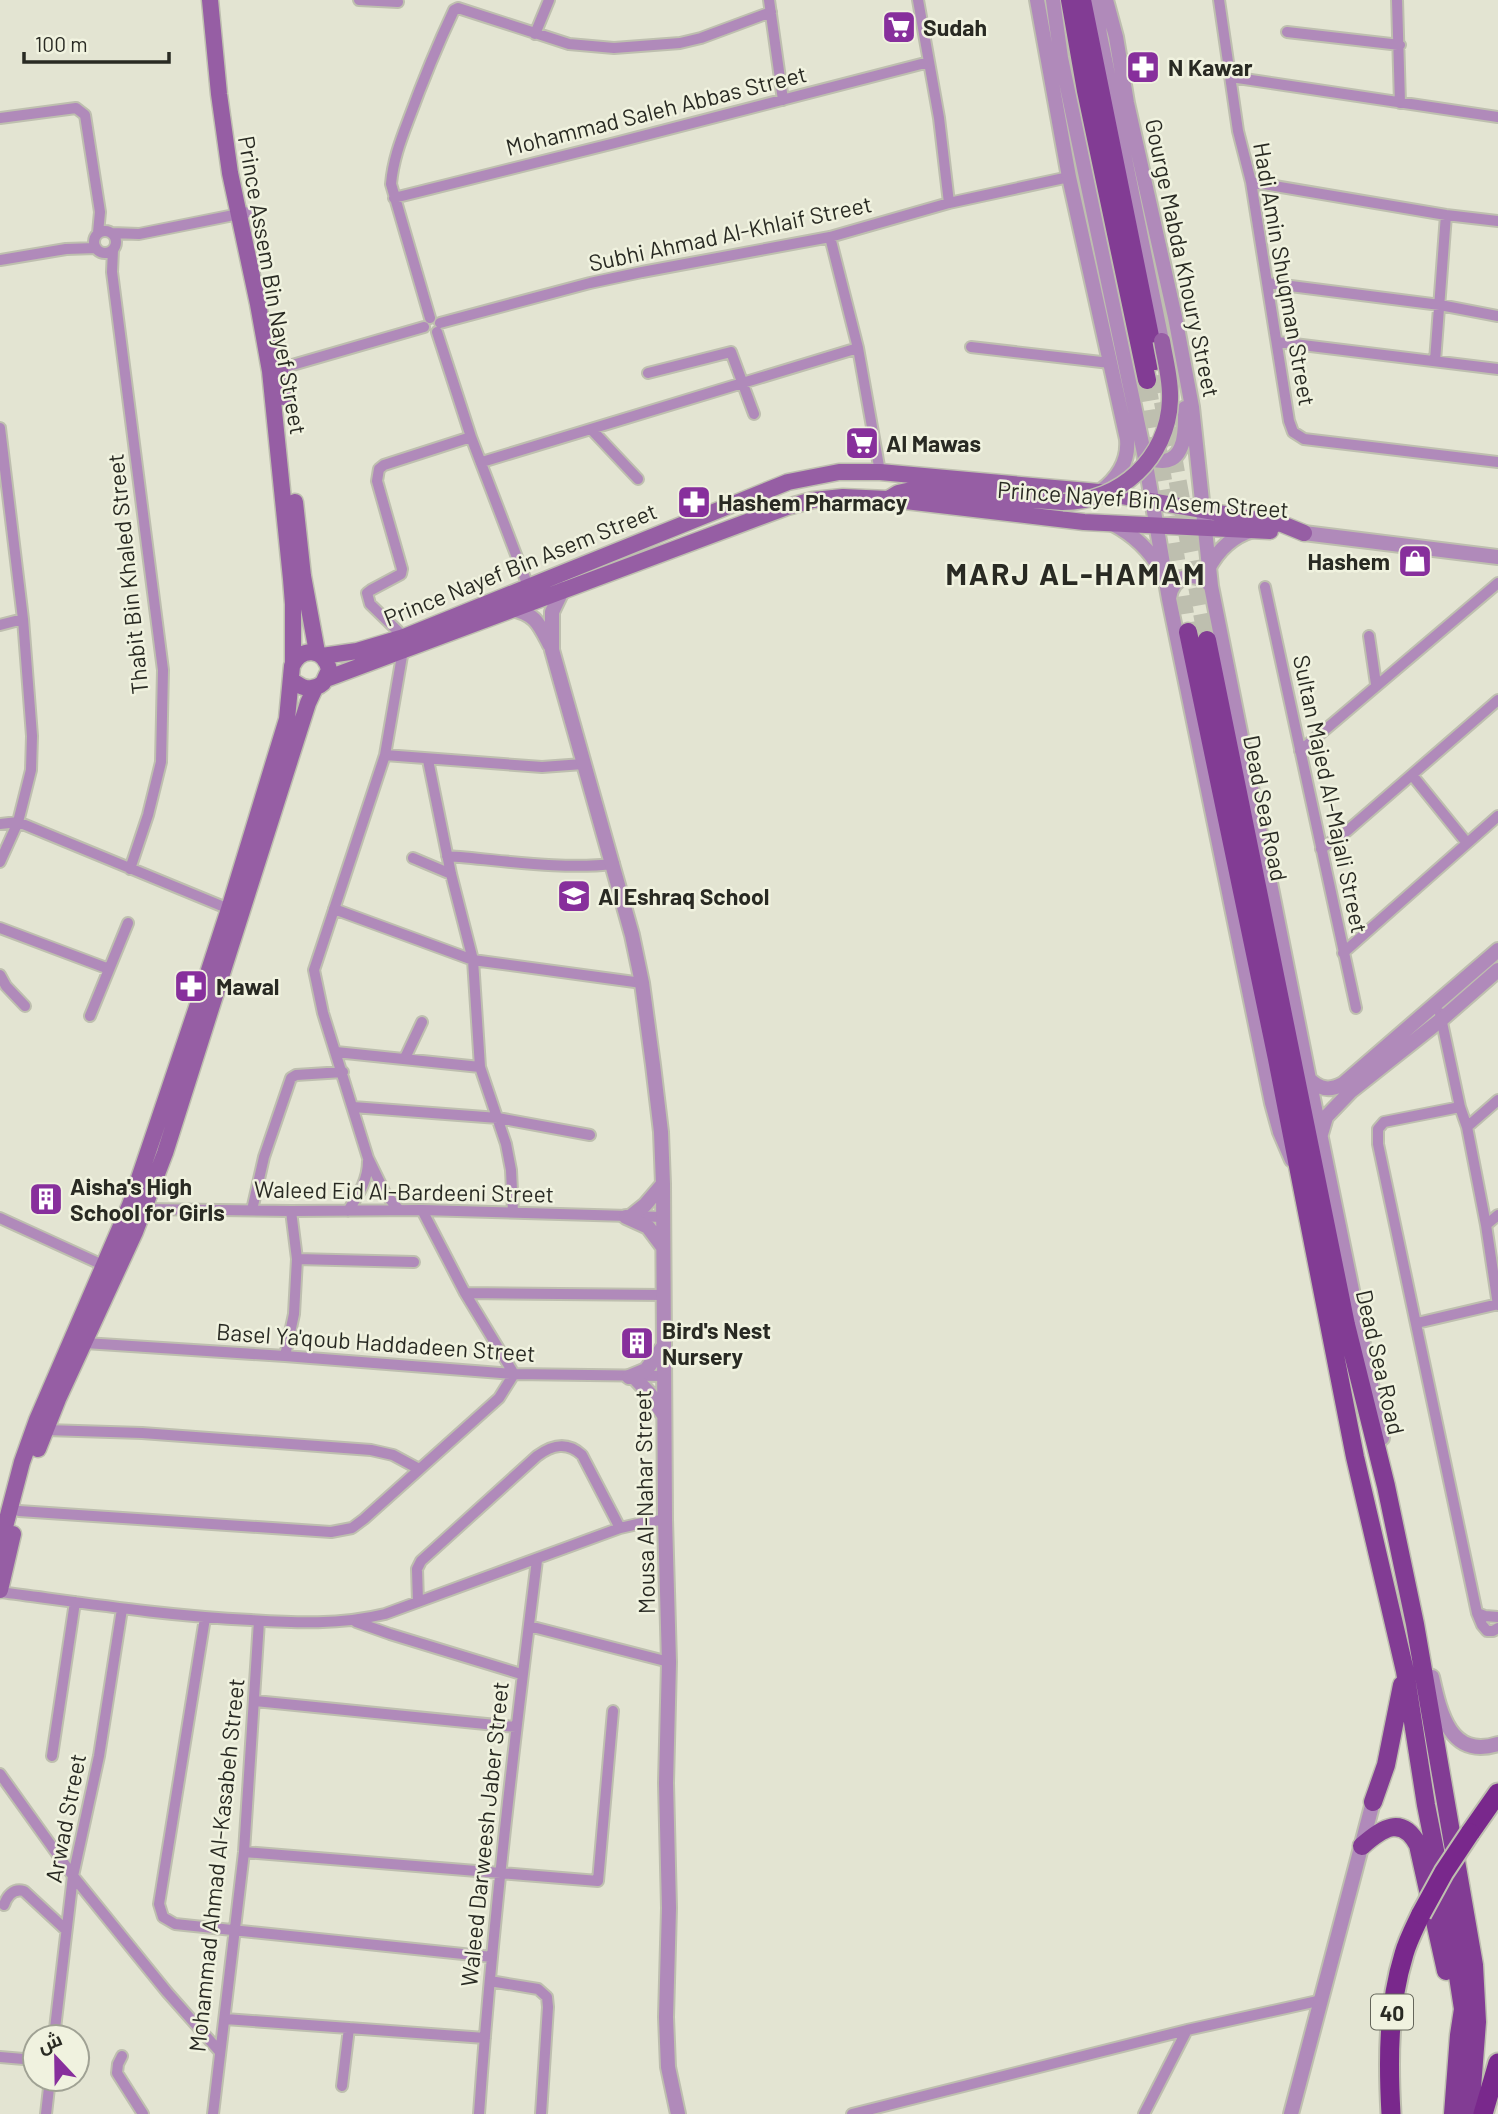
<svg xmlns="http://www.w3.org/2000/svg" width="1498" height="2114" font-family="Barlow,Cairo,sans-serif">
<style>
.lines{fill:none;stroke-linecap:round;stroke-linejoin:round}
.primary-tunnel{stroke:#bebfaf;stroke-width:18;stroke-dasharray:18 9;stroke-linecap:butt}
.minor-casing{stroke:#bebfaf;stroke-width:14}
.tertiary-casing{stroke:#bebfaf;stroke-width:18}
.secondary-casing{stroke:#bebfaf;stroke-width:19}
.primary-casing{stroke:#bebfaf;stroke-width:21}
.trunk-casing{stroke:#bebfaf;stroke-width:23}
.minor{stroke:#b08aba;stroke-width:10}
.tertiary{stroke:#b08aba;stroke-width:14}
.secondary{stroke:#965ea4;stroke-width:16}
.primary{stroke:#823c94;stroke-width:18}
.trunk{stroke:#79288c;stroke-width:19}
.secondary-bridge-casing{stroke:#bebfaf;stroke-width:19;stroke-linecap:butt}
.trunk-bridge-casing{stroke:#bebfaf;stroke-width:23;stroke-linecap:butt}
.secondary-bridge{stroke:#965ea4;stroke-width:16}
.trunk-bridge{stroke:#79288c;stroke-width:19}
.labels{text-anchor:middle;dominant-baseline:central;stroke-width:5;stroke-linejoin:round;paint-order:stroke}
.shield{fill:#f0f2df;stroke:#65665b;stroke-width:2}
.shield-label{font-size:21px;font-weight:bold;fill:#292a23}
.poi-label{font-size:23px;font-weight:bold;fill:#292a23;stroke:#f0f2df;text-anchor:start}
.street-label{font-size:23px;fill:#292a23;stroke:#f0f2df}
.district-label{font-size:30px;font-weight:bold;letter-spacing:2px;fill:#292a23;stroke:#f0f2df}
</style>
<rect width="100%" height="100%" fill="#e3e4d2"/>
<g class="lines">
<path class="primary-tunnel" d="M1158,375L1207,640
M1147,383L1188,632"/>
<g class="minor-casing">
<path id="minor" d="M359,0L398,2
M769,0L783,100
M918,0L939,118L949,203
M1219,0L1238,131L1251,182L1289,421L1293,432L1304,439L1498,462
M1397,0L1400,103
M1287,32L1400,45
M535,34L549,0
M1231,77L1498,117
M0,118L76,108L85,115L100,212L98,233
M1251,182L1446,215L1498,221
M394,198L615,143L929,62
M94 242a11 11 0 1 1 22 0a11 11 0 1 1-22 0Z
M112,233L139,234L249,212
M830,237L858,348L880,472
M113,250L112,272L163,670L161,762L148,815L130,869
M0,260L66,249L96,248
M1267,283L1440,305L1498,316
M430,318L391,184C393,161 400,142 408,121C422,83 437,46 454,10L458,8L569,44L614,48L680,43L701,38L771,12
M440,323L590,283L642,272L830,237L949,203L1069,177
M437,332L471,437L528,586
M1278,342L1498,369
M971,347L1110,363
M1435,361L1446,215
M275,370L424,327
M648,373L731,352L754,414
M591,429L638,479
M482,462L858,348
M1265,587L1356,1008
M0,625L23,619
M1369,636L1376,684
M404,637L370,604L367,593L371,590L401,574L402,569L377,481L379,469L384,465L471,437
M1300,751L1498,583
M385,755L542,767L583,764
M428,760L451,874L473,960L480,1067L506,1144L511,1170L513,1212
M1412,775L1467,843
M0,824L18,822L229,909
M1321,849L1347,831L1498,700
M447,856C502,860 559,870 614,864
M413,858L451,874
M0,862L18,822L31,770L32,736L23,619L0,428
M334,909L473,960L642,983
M0,928L109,969
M1343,953L1498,816
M0,975L6,986L25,1006
M1440,1013L1460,1107L1467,1127L1486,1225L1498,1305
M90,1016L128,923
M336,1052L480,1067
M405,1058L422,1022
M353,1107L498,1118L590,1135
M1460,1107L1384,1122L1378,1129V1144L1477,1613L1482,1625L1487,1631H1493L1498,1628
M1467,1127L1498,1100
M144,1209L291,1211L422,1210L663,1217
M252,1210L264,1157L291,1078L296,1075L343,1072
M399,1210L385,1193L368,1158L323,1013L314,970L385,755L403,650
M348,1211C358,1195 368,1181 368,1161
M0,1218L105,1266
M1486,1225L1498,1215
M297,1259L414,1262
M465,1293L663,1295
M1417,1323L1498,1304
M85,1343L285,1356L514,1374L664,1376
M285,1356L294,1314L297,1259L291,1211
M46,1430L142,1433L371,1450L393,1455L419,1469
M19,1511L331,1532L352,1528L364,1519L499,1398L514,1374L465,1293L422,1210
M0,1592C84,1603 167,1616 251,1620C296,1623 340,1625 385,1614L620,1528L651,1521L665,1520
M418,1602L417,1569L421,1561L537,1456C552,1445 567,1441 582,1455L620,1528
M1477,1613L1485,1616L1498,1617
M205,1618L159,1904L163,1917L175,1924L492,1957
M356,1622L390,1634L521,1674
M529,1626L669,1662
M255,1701L516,1727
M52,1756L75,1602
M0,1774L73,1876L167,1992L220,2052
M244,1852L598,1881L613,1711
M4,1905C7,1896 13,1888 24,1891L66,1930
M490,1981L538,1989L547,1997L548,2007L541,2114
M225,2019L485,2038
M54,2037L73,1876L99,1756L122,1609
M122,2056L118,2064L117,2073L143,2114
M0,2057L35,2060
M342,2086L349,2028
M46,2114L50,2079
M213,2114L244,1852L259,1621
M479,2114C492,1928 514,1744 537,1560
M852,2114L1187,2030L1322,2000
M1144,2114L1187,2030"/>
</g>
<g class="tertiary-casing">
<path id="tertiary" d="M1037,0L1069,177L1127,439C1129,461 1118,478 1101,491
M1053,0L1061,58L1144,453L1169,599L1272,1103L1280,1132L1292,1160
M1096,0L1100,35L1162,341
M1106,0L1116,37L1127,103L1175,317L1192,407L1211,586L1309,1079L1382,1438
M1144,453C1156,464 1174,465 1181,447C1186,436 1185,420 1185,408
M1113,524C1134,535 1149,549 1161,570
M1304,533L1498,557
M1208,569C1218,550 1232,536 1253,530
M563,589L552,612V650L632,935L642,983L653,1065L661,1132L663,1184L665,1520L669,1662L666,1783L669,1908L666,2017L668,2067L678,2114
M1169,598C1172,575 1197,569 1211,586
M511,609C536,614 539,624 550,645
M1309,1079C1320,1090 1330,1091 1343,1084L1498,950
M1321,1134L1326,1117L1351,1091L1442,1019L1498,970
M626,1217L648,1227L663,1247
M630,1217L645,1205L663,1184
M629,1377L646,1370L663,1347
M634,1377L650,1394L663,1414
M1432,1677C1440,1713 1450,1759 1498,1744
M1291,2114L1373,1802"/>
</g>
<g class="secondary-casing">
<path id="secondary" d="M210,0L219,94L230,173L258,304L270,371L291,579L293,604V662
M276,343L284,397
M888,499L898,493L920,488L975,496L1063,502
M295,502L303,576L317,652
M322,656L357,651L404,637L788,482L839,472H880L1099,492L1282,524L1304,533
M326,679L787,507L813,500L843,497L888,499L1084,522L1270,531
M38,1449L58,1399L135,1232L165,1153L308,703L315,688
M0,1546L22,1462L37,1420L130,1205L197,1007L229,909L287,719L292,666C301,646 325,648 329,670L323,683C315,690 305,690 296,683
M0,1590L13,1534"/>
</g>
<g class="primary-casing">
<path id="primary" d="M1070,0L1086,91L1147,380
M1082,0L1155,361
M1188,632L1277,1059L1355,1457L1405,1671L1426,1805L1451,1931L1463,2009L1459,2035L1453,2114
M1207,640L1346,1325L1386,1486L1415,1624L1474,1965L1477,2022L1470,2114
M1373,1802L1386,1765L1402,1685
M1362,1846C1382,1828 1402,1815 1418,1845L1446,1971"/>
</g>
<g class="trunk-casing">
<path id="trunk" d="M1470,1833L1498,1793
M1391,2114C1388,2060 1388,2006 1404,1954C1408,1940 1415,1927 1421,1914
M1483,2114L1498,2063"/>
</g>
<use href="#minor" class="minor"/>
<use href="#tertiary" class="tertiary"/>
<use href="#secondary" class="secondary"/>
<use href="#primary" class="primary"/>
<use href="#trunk" class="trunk"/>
<g class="secondary-bridge-casing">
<path id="secondary-bridge" d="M1063,502C1120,502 1168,458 1170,400C1171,380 1165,360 1162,341"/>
</g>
<g class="trunk-bridge-casing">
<path id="trunk-bridge" d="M1421,1914L1444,1872L1470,1833"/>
</g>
<use href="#secondary-bridge" class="secondary-bridge"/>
<use href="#trunk-bridge" class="trunk-bridge"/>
</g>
<defs>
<g id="supermarket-square" transform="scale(1.75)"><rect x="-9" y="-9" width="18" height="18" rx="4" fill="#872f9c" stroke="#f0f2df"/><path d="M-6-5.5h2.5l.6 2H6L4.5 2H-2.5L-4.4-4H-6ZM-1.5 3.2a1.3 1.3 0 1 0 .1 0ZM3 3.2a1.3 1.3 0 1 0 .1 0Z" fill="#fff"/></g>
<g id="pharmacy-square" transform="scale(1.75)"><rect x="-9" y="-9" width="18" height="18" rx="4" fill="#872f9c" stroke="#f0f2df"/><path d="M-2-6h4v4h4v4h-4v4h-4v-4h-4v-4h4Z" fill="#fff"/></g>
<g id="shop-square" transform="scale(1.75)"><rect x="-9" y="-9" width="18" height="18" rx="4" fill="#872f9c" stroke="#f0f2df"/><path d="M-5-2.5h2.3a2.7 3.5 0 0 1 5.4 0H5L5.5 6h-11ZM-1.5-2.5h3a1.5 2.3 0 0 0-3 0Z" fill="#fff"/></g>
<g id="school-square" transform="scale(1.75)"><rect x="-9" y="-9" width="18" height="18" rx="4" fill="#872f9c" stroke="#f0f2df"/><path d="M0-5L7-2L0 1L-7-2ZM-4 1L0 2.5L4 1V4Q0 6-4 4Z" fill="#fff"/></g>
<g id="building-square" transform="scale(1.75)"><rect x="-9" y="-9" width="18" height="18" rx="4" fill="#872f9c" stroke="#f0f2df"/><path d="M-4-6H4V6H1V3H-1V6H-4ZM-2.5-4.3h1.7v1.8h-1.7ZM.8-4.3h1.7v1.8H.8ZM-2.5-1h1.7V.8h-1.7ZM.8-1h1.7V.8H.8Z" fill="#fff"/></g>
</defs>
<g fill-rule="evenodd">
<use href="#supermarket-square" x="899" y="27"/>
<use href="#pharmacy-square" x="1143" y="67"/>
<use href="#supermarket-square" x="862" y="443"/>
<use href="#pharmacy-square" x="694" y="502"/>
<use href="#shop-square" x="1415" y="561"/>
<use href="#school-square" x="574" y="896"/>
<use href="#pharmacy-square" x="191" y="986"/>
<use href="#building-square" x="46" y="1199"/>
<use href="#building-square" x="637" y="1343"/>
</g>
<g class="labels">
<rect class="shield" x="1371" y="1994.5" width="42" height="35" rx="5"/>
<g class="shield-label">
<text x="1392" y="2012">40</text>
</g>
<g class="poi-label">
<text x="923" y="27">Sudah</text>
<text x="1168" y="67">N Kawar</text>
<text x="886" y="443">Al Mawas</text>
<text x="718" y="502">Hashem Pharmacy</text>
<text x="1390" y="561" text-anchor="end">Hashem</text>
<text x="598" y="896">Al Eshraq School</text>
<text x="216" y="986">Mawal</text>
<text x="70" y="1186">Aisha's High<tspan x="70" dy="26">School for Girls</tspan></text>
<text x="662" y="1330">Bird's Nest<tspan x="662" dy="26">Nursery</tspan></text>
</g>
<g class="street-label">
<text transform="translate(656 110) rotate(-14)">Mohammad Saleh Abbas Street</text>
<text transform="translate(730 233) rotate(-12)">Subhi Ahmad Al-Khlaif Street</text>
<text transform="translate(1183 258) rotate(78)">Gourge Mabda Khoury Street</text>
<text transform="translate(1285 274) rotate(80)">Hadi Amin Shuqman Street</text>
<text transform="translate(273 285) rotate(80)">Prince Assem Bin Nayef Street</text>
<text transform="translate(1143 499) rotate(4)">Prince Nayef Bin Asem Street</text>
<text transform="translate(520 564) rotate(-22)">Prince Nayef Bin Asem Street</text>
<text transform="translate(127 574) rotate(-96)">Thabit Bin Khaled Street</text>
<text transform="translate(1331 794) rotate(78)">Sultan Majed Al-Majali Street</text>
<text transform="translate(1266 808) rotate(79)">Dead Sea Road</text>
<text transform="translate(404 1191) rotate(1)">Waleed Eid Al-Bardeeni Street</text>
<text transform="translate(376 1342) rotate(4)">Basel Ya'qoub Haddadeen Street</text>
<text transform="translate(1381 1362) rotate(77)">Dead Sea Road</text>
<text transform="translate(644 1502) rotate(-91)">Mousa Al-Nahar Street</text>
<text transform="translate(65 1818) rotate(-79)">Arwad Street</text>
<text transform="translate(484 1834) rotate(-84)">Waleed Darweesh Jaber Street</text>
<text transform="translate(216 1865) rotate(-84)">Mohammad Ahmad Al-Kasabeh Street</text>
</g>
<g class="district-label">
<text x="1076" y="573">MARJ AL-HAMAM</text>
</g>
</g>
<g transform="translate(56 2058) rotate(338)"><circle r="33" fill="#f0f2df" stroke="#a0a294" stroke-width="2"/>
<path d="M0-5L12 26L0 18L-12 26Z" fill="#872f9c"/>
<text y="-10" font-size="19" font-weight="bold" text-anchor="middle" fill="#292a23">ش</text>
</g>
<path d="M24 52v10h145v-10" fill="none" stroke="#292a23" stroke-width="3.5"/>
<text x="35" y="52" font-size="21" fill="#292a23" stroke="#f0f2df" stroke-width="5" paint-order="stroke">100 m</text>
</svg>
